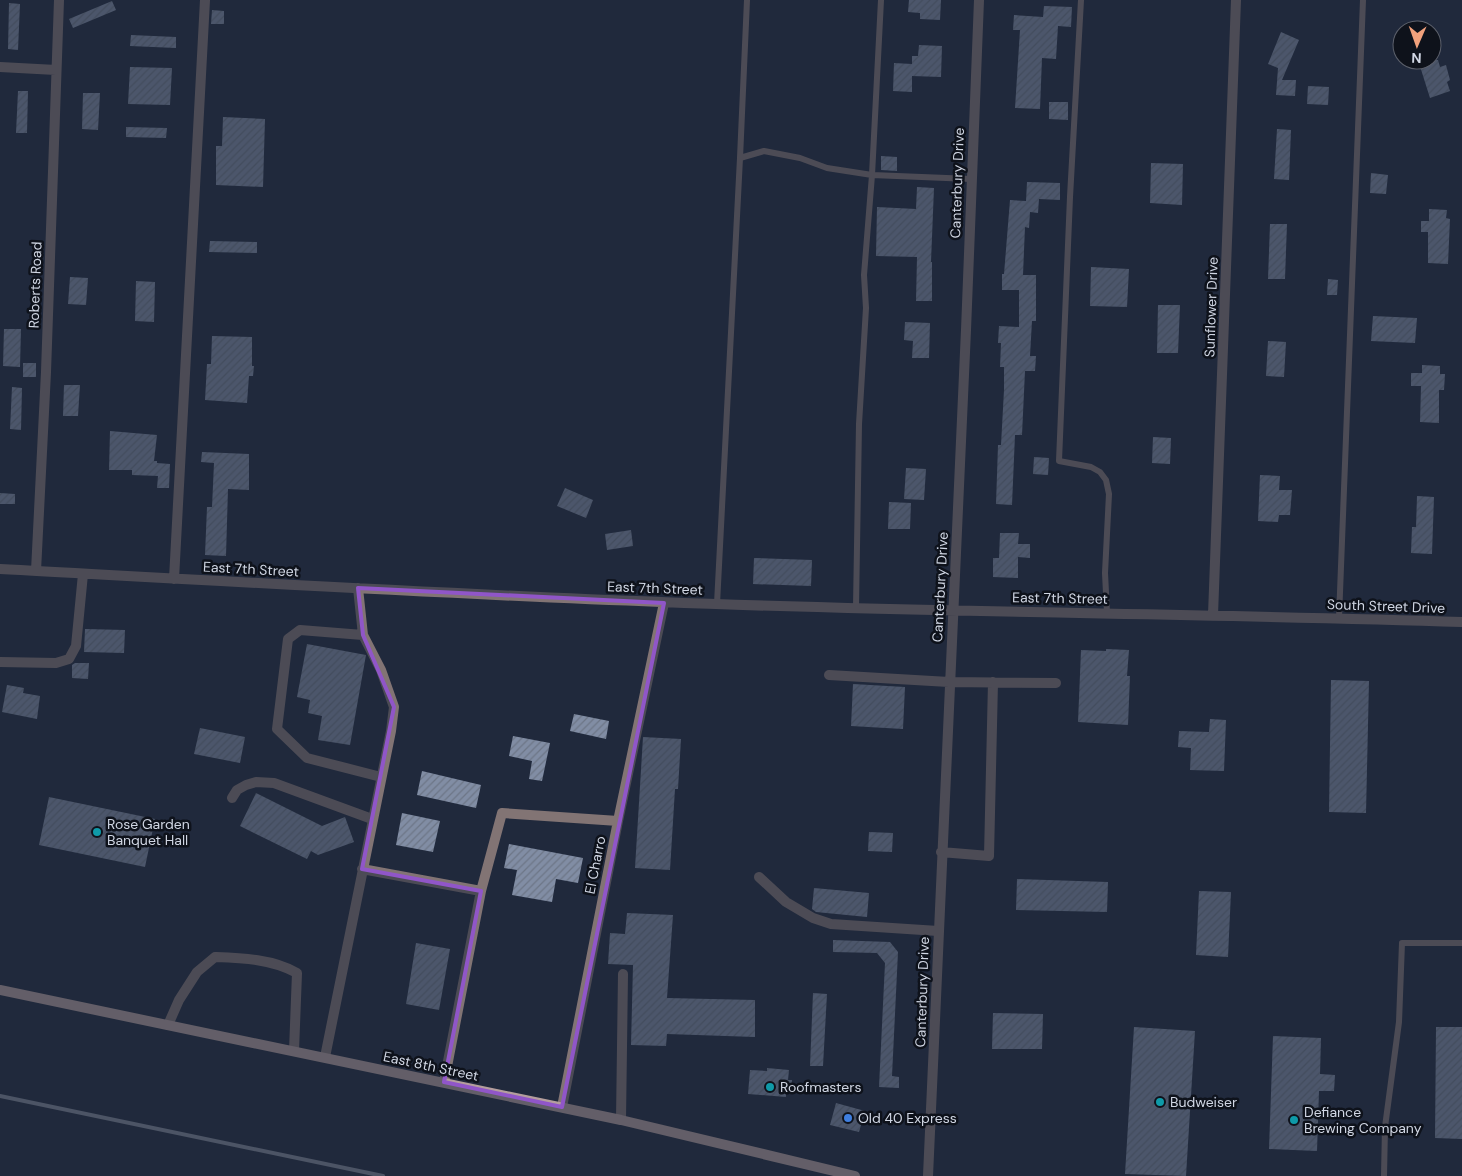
<svg xmlns="http://www.w3.org/2000/svg" width="1462" height="1176" font-family="'DM Sans',sans-serif">
<style>
.building{fill:url(#building-hatch)}
.lines{fill:none;stroke-linecap:round;stroke-linejoin:round}
.lane{stroke:#827474;stroke-width:6}
.street{stroke:#827474;stroke-width:10}
.secondary{stroke:#b49e9d;stroke-width:10}
.rail{stroke:#808797;stroke-width:4}
.marked{fill:none;stroke:#9056c8;stroke-width:4;stroke-linejoin:round}
.culture-dot{fill:#0f9aa8;stroke:#0e121b;stroke-width:2}
.shop-dot{fill:#3f7fe0;stroke:#0e121b;stroke-width:2}
.labels{text-anchor:middle;dominant-baseline:central;stroke-width:5;stroke-linejoin:round;paint-order:stroke}
.street-label{font-size:14px;fill:#d0d6e3;stroke:#0e121b}
.poi-label{font-size:14px;fill:#d0d6e3;stroke:#0e121b;text-anchor:start}
</style>
<defs>
<pattern id="building-hatch" width="6" height="6" patternUnits="userSpaceOnUse" patternTransform="scale(1.25)"><rect width="6" height="6" fill="#818da4"/><path d="M-1 1l2-2M0 6l6-6M5 7l2-2" fill="none" stroke="#6d7687"/></pattern>
</defs>
<rect width="100%" height="100%" fill="#20293c"/>
<path class="building" d="M909,0H941L940,20L920,19V13L908,12Z
M112,1L116,10L73,28L69,19Z
M9,3L20,4L18,50L8,49Z
M1044,6L1072,7L1071,27L1058,26L1056,59L1042,58L1040,109L1015,108L1020,30H1013L1014,15L1043,17Z
M212,10L224,11V24H211Z
M1281,32L1299,40L1282,80H1296L1295,96L1276,95L1278,68L1268,64Z
M131,35L176,37V48L130,46Z
M919,45L942,46L941,77L912,76V92L893,91L894,63L912,64V56H918Z
M1418,60H1438L1440,67L1446,65L1450,80L1447,82L1450,91L1430,98Z
M130,67L172,68L170,105L128,104Z
M1308,86L1329,87L1328,105L1307,104Z
M18,91H28L27,133H16Z
M83,93H100L98,130L82,129Z
M1049,102H1068V120L1049,119Z
M223,117L265,119L263,187L216,185V146H222Z
M126,127L167,128L166,138L126,137Z
M1277,129L1291,130L1289,180L1274,179Z
M881,156L897,157V171L881,170Z
M1151,163L1183,164L1182,205L1150,203Z
M1371,173L1388,175L1386,194L1370,193Z
M1027,182L1060,183V200L1039,199L1038,213L1030,212L1029,228L1025,227L1023,275H1036V321H1032L1030,356H1036L1035,371H1025L1022,435H1015L1012,505L996,504L998,445H1001L1004,390V367H1000L1001,343H998L999,326L1019,327V290H1002V274H1004L1010,200L1026,201Z
M917,187L934,188L931,262H932V301H916L917,257L876,256L877,207L916,209Z
M1429,209L1447,210L1446,218L1450,219L1448,264L1428,263V232H1421V221H1429Z
M1270,224H1287L1285,279H1268Z
M210,241L257,242V253L209,252Z
M1091,267L1129,269L1127,307L1090,306Z
M70,277L88,278L86,305L68,304Z
M1328,279L1338,280L1337,295H1327Z
M136,281L155,282L154,322L135,321Z
M1158,305H1180L1178,353H1157Z
M1373,316L1417,318L1415,343L1371,341Z
M905,322L930,323L929,358H912L913,341L904,340Z
M4,329H21L20,367L3,366Z
M212,336L252,337V366H254L253,376H249L247,403L205,400L207,364H211Z
M1268,341L1286,342L1284,377L1266,376Z
M23,363H36V377H23Z
M1422,365L1440,366V374H1445L1444,390H1439V423L1420,422L1421,386H1411V373H1422Z
M64,385H80L78,416H63Z
M12,387L22,388L21,430L10,429Z
M110,431L157,435L154,461H157V463L170,464L169,488H157L158,476L132,475V470H109Z
M1153,437L1171,438L1170,464L1152,463Z
M202,452L249,454V490L228,489L226,556L205,555L207,507H212L214,463L201,462Z
M1034,457L1049,458L1048,475L1033,474Z
M906,468L926,469L924,500L904,499Z
M1260,475L1280,476L1279,490H1292L1290,515H1279L1278,522L1258,521Z
M565,488L593,500L586,518L557,506Z
M0,493L15,494V504H0Z
M1417,496L1434,497L1432,554L1411,553L1412,527H1416Z
M889,502L911,503L910,529H888Z
M631,530L633,546L607,550L605,534Z
M1000,533H1019L1018,544H1030V558L1018,557V578L993,577V558H999Z
M754,558L812,560L811,586L753,584Z
M85,629L125,630L124,653L84,652Z
M307,644L366,655L350,745L318,740L322,716L308,713L310,700L297,697Z
M1106,649L1129,650L1127,676H1130L1128,725L1078,722L1081,650L1106,651Z
M75,663H89L88,679L72,678V665Z
M1331,680L1369,681L1366,813L1329,812Z
M853,684L905,687L903,729L851,726Z
M7,685L24,688L23,693L40,696L37,719L2,712Z
M574,714L609,721L606,739L570,731Z
M1210,719L1226,720L1224,771L1190,770L1191,748L1178,747L1179,731L1209,732Z
M200,728L245,737L240,763L194,754Z
M513,736L550,743L542,781L529,779L532,761L509,756Z
M643,737L681,739L678,789H675L670,870L635,868Z
M422,771L481,785L476,808L417,795Z
M256,793L322,826L345,817L354,842L318,855L311,851L307,859L240,826Z
M49,797L155,819L145,867L39,845Z
M402,813L440,821L433,852L396,845Z
M869,832L893,833L892,852L868,851Z
M509,844L583,858L578,883L556,879L552,902L512,895L517,870L504,868Z
M1017,879L1108,882L1107,912L1016,910Z
M814,888L869,893L867,917L816,912L812,909Z
M1199,891L1231,892L1228,957L1196,955Z
M627,913L673,915L667,998L755,1000V1037L667,1034L666,1046L631,1045L633,965L608,964L610,933L625,934Z
M833,940L890,942L898,952L892,1076L899,1077V1088L879,1087L885,963L877,953L833,952Z
M416,943L450,949L439,1010L406,1004Z
M813,993L827,994L823,1066H810Z
M993,1013L1043,1014L1042,1049H992Z
M1134,1027L1195,1031L1186,1176L1125,1174Z
M1436,1027H1462V1139L1435,1138Z
M1273,1036L1321,1038L1320,1074L1335,1075L1334,1091H1319L1317,1151L1269,1149Z
M767,1068L789,1070L788,1080H792L791,1094H786V1097L748,1094L750,1070L767,1071Z
M836,1103L865,1111L859,1132L830,1125Z"/>
<g class="lines">
<path class="lane" d="M1081,0L1070,197L1059,461L1091,467L1100,472L1106,480L1109,494L1105,573L1107,613
M740,158L747,0
M717,604L740,158L764,151L800,158L827,168L872,175L971,179
M856,608L859,424L866,308L864,275L872,175L881,0
M1339,618L1363,0
M1384,1176L1385,1127L1399,1022L1402,943H1462"/>
<path class="street" d="M0,67L56,70
M0,569C220,581 440,594 661,602C928,613 1195,613 1462,622
M36,571L46,372L59,0
M174,579L205,0
M358,588L363,635
M1213,615L1236,0
M0,662L56,663L69,659L76,646L83,574
M829,675L949,682L1056,683
M232,798L237,790L246,785L256,782L274,783L372,819
M941,852L989,856L993,682
M362,869L481,891
M759,877L786,902L813,918L831,924L938,931
M168,1025L179,1000L197,972L215,957C242,958 273,959 297,973L294,1051
M325,1057L391,731L394,707L381,670L363,635L300,630L288,639L277,729L307,758L381,777
M444,1082L481,891L502,813L618,821
M562,1107L618,821L664,603
M621,1120L623,974
M928,1176L966,330L979,0"/>
<path class="secondary" d="M0,990L621,1120L855,1176"/>
<path class="rail" d="M0,1096L383,1176"/>
</g>
<path d="M0 0H1462V1176H0ZM358,588L664,603L562,1107L444,1082L481,891L362,869L394,707L363,635Z" fill="#20293c" fill-opacity=".55" fill-rule="evenodd"/>
<path class="marked" d="M358,588L664,603L562,1107L444,1082L481,891L362,869L394,707L363,635Z"/>
<g class="culture-dot">
<circle cx="97" cy="832" r="5"/>
<circle cx="770" cy="1087" r="5"/>
<circle cx="1160" cy="1102" r="5"/>
<circle cx="1294" cy="1120" r="5"/>
</g>
<circle class="shop-dot" cx="848" cy="1118" r="5"/>
<g class="labels">
<g class="street-label">
<text transform="translate(957 183) rotate(-88)">Canterbury Drive</text>
<text transform="translate(35 285) rotate(-88)">Roberts Road</text>
<text transform="translate(1211 307) rotate(-88)">Sunflower Drive</text>
<text transform="translate(251 569) rotate(3)">East 7th Street</text>
<text transform="translate(940 587) rotate(-87)">Canterbury Drive</text>
<text transform="translate(655 588) rotate(2)">East 7th Street</text>
<text transform="translate(1060 598) rotate(1)">East 7th Street</text>
<text transform="translate(1386 606) rotate(2)">South Street Drive</text>
<text transform="translate(595 865) rotate(-79)">El Charro</text>
<text transform="translate(922 992) rotate(-88)">Canterbury Drive</text>
<text transform="translate(431 1066) rotate(12)">East 8th Street</text>
</g>
<g class="poi-label">
<text x="107" y="824">Rose Garden<tspan x="107" dy="16">Banquet Hall</tspan></text>
<text x="780" y="1087">Roofmasters</text>
<text x="1170" y="1102">Budweiser</text>
<text x="1304" y="1112">Defiance<tspan x="1304" dy="16">Brewing Company</tspan></text>
<text x="858" y="1118">Old 40 Express</text>
</g>
</g>
<g transform="translate(1417 45) rotate(182)"><circle r="24" fill="#0e121b" stroke="#5c606b"/>
<path d="M0-4L9 19L0 12L-9 19Z" fill="#f1a17c"/>
<text y="-8" font-size="14" font-weight="bold" text-anchor="middle" fill="#d0d6e3">N</text>
</g>
</svg>
